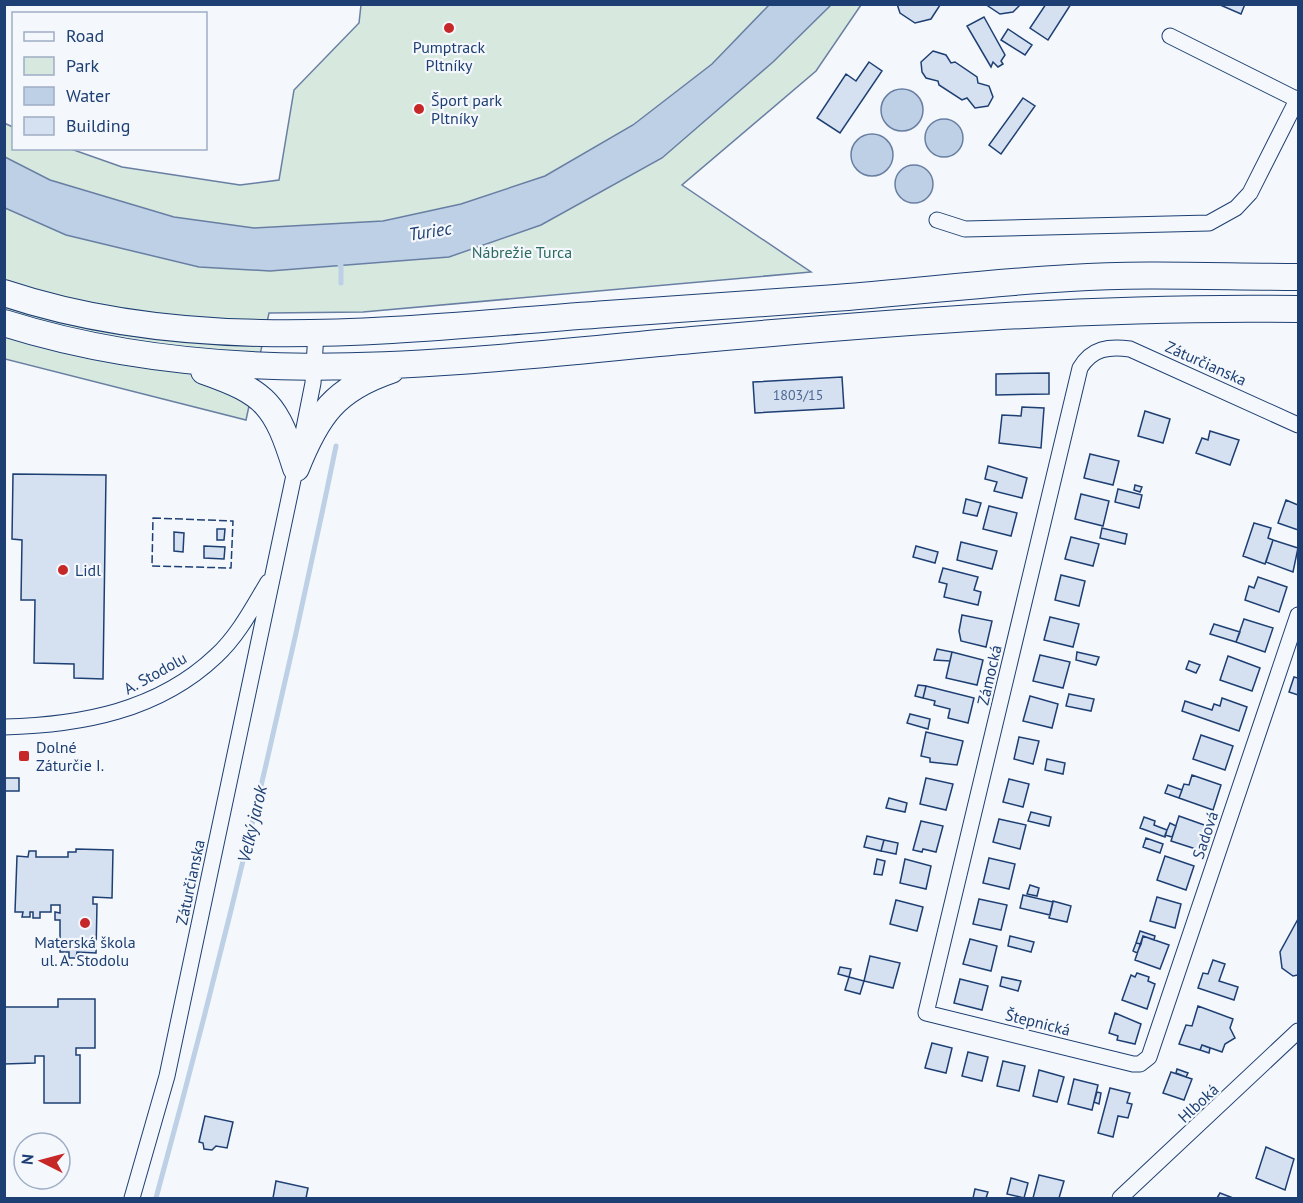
<svg xmlns="http://www.w3.org/2000/svg" width="1303" height="1203" font-family="'PT Sans',sans-serif">
<style>
.green{fill:#d7e8df;stroke:#687fa3;stroke-width:1.5}
.water{fill:#bed0e5;stroke:#687fa3;stroke-width:1.5}
.lines{fill:none;stroke-linecap:round;stroke-linejoin:round}
.stream{stroke:#bed0e5;stroke-width:5}
.building{fill:#d5e0f0;stroke:#1d3f73;stroke-width:1.5}
.minor-casing{stroke:#1d3f73;stroke-width:17}
.primary-casing{stroke:#1d3f73;stroke-width:28}
.minor{stroke:#f4f7fb;stroke-width:15}
.primary{stroke:#f4f7fb;stroke-width:26}
.fence{stroke:#1d3f73;stroke-width:1.5;stroke-dasharray:8 3;stroke-linecap:butt}
.poi-dot{fill:#c62828;stroke:#f4f7fb;stroke-width:2}
.labels{text-anchor:middle;dominant-baseline:central;stroke-width:4.5;stroke-linejoin:round;paint-order:stroke}
.number-label{font-size:14px;fill:#4b6792}
.poi-label{font-size:16px;fill:#1d3f73;stroke:#f4f7fb;text-anchor:start}
.park-label{font-size:16px;fill:#2c6c60;stroke:#f4f7fb}
.street-label{font-size:16px;fill:#1d3f73;stroke:#f4f7fb}
.water-label{font-size:18px;font-style:italic;fill:#1d3f73;stroke:#f4f7fb}
</style>
<rect width="100%" height="100%" fill="#f4f7fb"/>
<path class="green" d="M361,5H861L816,71L682,185L811,272L363,312L269,313L246,420L5,359L4,123L13,127L14,148L71,149L122,167L240,185L279,180L294,90L359,23Z"/>
<path class="water" d="M769,5H831L773,62L662,158L541,225L449,257L270,271L199,267L66,235L5,208V157L50,180L174,217L254,228L383,221L461,204L545,176L633,125L712,64Z
M881 110a21 21 0 1 1 42 0a21 21 0 1 1-42 0Z
M925 138a19 19 0 1 1 38 0a19 19 0 1 1-38 0Z
M851 155a21 21 0 1 1 42 0a21 21 0 1 1-42 0Z
M895 184a19 19 0 1 1 38 0a19 19 0 1 1-38 0Z"/>
<g class="lines">
<path class="stream" d="M337,262L341,265V283
M156,1198C224,950 284,699 336,446"/>
</g>
<path class="building" d="M897,4H945V5H940L931,19L915,23L900,13Z
M985,4H1021L1013,12L1000,14Z
M1046,4H1071L1048,40L1030,28Z
M1218,4H1245L1241,14Z
M984,17L1005,55L1001,61L1003,64L998,67L993,62L991,67L967,26Z
M1008,29L1032,45L1025,55L1001,40Z
M933,51L946,55L951,63L955,62L977,77L978,83L989,86L993,97L988,106L975,108L967,98L962,100L939,85L938,81L926,78L922,72L921,62Z
M869,62L882,71L840,133L817,118L846,74L856,81Z
M1023,98L1035,106L1001,154L989,145Z
M1049,373V394L996,395V374Z
M842,377L844,408L755,413L753,382Z
M1022,407L1044,408L1041,448L999,443L1002,415L1021,416Z
M1145,411L1170,419L1163,443L1138,436Z
M1210,431L1239,440L1230,465L1196,453L1202,438L1208,440Z
M1090,454L1119,461L1113,485L1084,478Z
M988,466L1027,478L1022,498L994,491L997,482L985,479Z
M13,474L106,475L103,679L74,678V664L34,663L35,600H21L22,540L12,539Z
M1135,485L1142,487L1140,492L1134,490Z
M1118,489L1142,495L1139,508L1115,502Z
M1081,494L1109,501L1103,526L1075,519Z
M966,499L981,503L977,516L963,513Z
M1286,500L1298,505V530L1278,523Z
M989,506L1017,513L1011,536L983,529Z
M1254,523L1271,528L1268,538L1273,540L1265,564L1243,556Z
M1102,528L1127,534L1125,544L1100,538Z
M217,529H225L224,540H217Z
M174,532L184,533L183,552L174,551Z
M1071,537L1099,544L1093,566L1065,559Z
M1273,540L1298,548L1293,572L1266,562Z
M961,542L997,551L992,569L957,560Z
M204,546L225,547L224,559L204,558Z
M916,546L938,552L935,563L913,557Z
M943,568L978,577L974,590L981,592L978,605L944,597L947,584L939,582Z
M1061,575L1085,581L1079,606L1055,600Z
M1258,577L1287,587L1279,612L1245,600L1249,586L1254,588Z
M962,615L992,621L986,647L961,641L959,631Z
M1050,617L1079,624L1073,647L1044,640Z
M1244,619L1273,628L1265,652L1236,642Z
M1214,624L1240,632L1236,642L1210,634Z
M937,649L952,652L950,661L934,660Z
M952,652L983,660L977,685L946,678Z
M1077,652L1099,657L1096,665L1076,660Z
M1040,655L1070,662L1063,688L1033,681Z
M1228,656L1260,668L1252,691L1220,680Z
M1189,661L1200,665L1196,673L1186,669Z
M1294,677L1298,678V695L1289,692Z
M918,685L926,686L923,698L915,696Z
M926,686L974,698L968,723L948,718L950,709L934,705L935,701L923,698Z
M1069,694L1094,699L1091,711L1066,706Z
M1030,696L1058,704L1052,728L1023,721Z
M1222,698L1247,707L1239,731L1182,711L1185,701L1212,710L1214,704L1220,706Z
M910,714L930,719L928,729L907,723Z
M926,732L963,741L957,765L930,762V758L921,756Z
M1201,735L1233,746L1225,770L1193,759Z
M1019,737L1039,741L1033,764L1014,759Z
M1047,759L1065,763L1063,774L1045,770Z
M1192,775L1221,785L1213,810L1179,798L1184,784L1189,785Z
M4,778H19V791H4Z
M926,778L953,784L946,810L920,804Z
M1009,779L1029,784L1023,807L1003,802Z
M1168,785L1182,790L1179,798L1165,793Z
M889,798L907,803L905,812L886,808Z
M1031,812L1051,817L1049,826L1028,821Z
M1179,816L1207,826L1199,850L1171,841Z
M1144,817L1155,821L1154,825L1167,830L1165,837L1140,828Z
M999,819L1026,825L1020,849L993,842Z
M921,821L943,826L936,852L923,849L922,852L913,850Z
M1170,823L1176,826L1172,837L1165,835Z
M867,836L884,840L881,851L864,847Z
M1146,838L1163,844L1160,853L1143,847Z
M884,840L898,843L896,854L881,851Z
M76,849L113,850L112,898L93,897V904H97L96,953L77,952L76,958H69V952H60V920H55V912L60,913V905H51V912H40V918H33V912H30V917H22L23,912H15L17,856L28,857L29,851H36V857H68V852H76Z
M1165,856L1194,866L1186,890L1157,880Z
M989,858L1015,864L1009,889L983,883Z
M877,859L885,861L882,875L874,874Z
M905,859L931,866L926,889L900,883Z
M1030,885L1039,888L1037,896L1027,894Z
M1023,895L1053,902L1050,915L1020,908Z
M1157,897L1181,904L1175,928L1150,921Z
M979,899L1007,905L1001,930L973,924Z
M896,900L923,907L917,931L890,924Z
M1053,901L1071,906L1067,922L1049,918Z
M1298,919V975L1293,976L1282,968L1280,952Z
M1140,931L1155,936L1154,940L1143,936L1141,944L1136,943Z
M1010,936L1034,942L1031,952L1008,946Z
M1143,936L1169,945L1160,969L1135,960Z
M970,939L997,946L991,971L963,964Z
M1136,943L1141,944L1137,953L1133,951Z
M870,956L900,963L893,988L864,981Z
M1213,960L1225,964L1219,981L1238,987L1234,1000L1198,988L1203,973L1208,974Z
M840,967L851,969L849,977L838,974Z
M1137,973L1149,977L1148,981L1155,984L1147,1009L1122,1000L1131,975L1135,977Z
M849,977L864,981L860,994L845,990Z
M1002,977L1021,981L1018,991L1000,986Z
M960,979L988,986L982,1010L954,1003Z
M58,999H95V1048H76V1055H80V1103H44V1056H35V1063L4,1064V1007H58Z
M1198,1006L1233,1019L1230,1028L1235,1038L1225,1044L1222,1052L1202,1045L1200,1050L1179,1044L1186,1025L1192,1026Z
M1115,1013L1141,1024L1135,1044L1117,1040L1118,1036L1109,1033Z
M932,1043L952,1048L946,1073L925,1068Z
M1202,1045L1210,1048L1209,1053L1200,1050Z
M968,1052L988,1057L982,1081L962,1076Z
M1003,1061L1025,1066L1019,1091L997,1086Z
M1177,1069L1188,1073L1186,1077L1176,1073Z
M1039,1070L1064,1077L1057,1102L1033,1096Z
M1171,1072L1192,1079L1184,1100L1163,1093Z
M1074,1079L1098,1085L1092,1110L1068,1104Z
M1110,1088L1130,1093L1127,1103L1132,1104L1128,1118L1118,1116L1113,1137L1098,1133Z
M1097,1092L1101,1093L1099,1104L1094,1102Z
M205,1116L233,1122L227,1148L216,1146L212,1150L204,1149L203,1143L199,1142Z
M1266,1147L1294,1159L1285,1190L1256,1178Z
M1039,1175L1064,1181L1059,1198H1033Z
M1011,1178L1028,1183L1024,1198L1007,1194Z
M276,1181L308,1188L306,1198H273Z
M975,1189L988,1192L986,1198H973Z
M1220,1193L1233,1198H1217Z"/>
<g class="lines">
<g class="minor-casing">
<path id="minor" d="M1170,36L1298,100
M937,220L965,229L1209,223L1236,208L1250,193L1298,98
M1298,425L1130,349C1109,346 1092,348 1080,368L926,1013L1133,1064H1140L1149,1057L1298,615
M302,438L313,383L316,332
M4,727C81,725 158,711 216,656C238,636 253,607 268,582
M132,1198L167,1076L297,461
M1120,1198L1298,1031"/>
</g>
<g class="primary-casing">
<path id="primary" d="M4,293C199,358 407,328 607,314C688,308 768,303 848,297C922,291 996,282 1070,278C1145,273 1223,277 1298,277
M4,323C233,395 459,361 692,340C893,322 1096,306 1298,309
M204,371C267,393 276,405 296,468
M296,468C317,415 335,389 391,370"/>
</g>
<use href="#minor" class="minor"/>
<use href="#primary" class="primary"/>
<path class="fence" d="M153,518L233,521L231,568L152,566Z"/>
</g>
<g class="poi-dot">
<circle cx="449" cy="28" r="6"/>
<circle cx="419" cy="109" r="6"/>
<circle cx="63" cy="570" r="6"/>
<rect x="18" y="750" width="12" height="12" rx="3"/>
<circle cx="85" cy="923" r="6"/>
</g>
<g class="labels">
<g class="number-label">
<text x="798" y="395">1803/15</text>
</g>
<g class="poi-label">
<text x="449" y="47" text-anchor="middle">Pumptrack<tspan x="449" dy="18">Pltníky</tspan></text>
<text x="431" y="100">Šport park<tspan x="431" dy="18">Pltníky</tspan></text>
<text x="75" y="570">Lidl</text>
<text x="36" y="747">Dolné<tspan x="36" dy="18">Záturčie I.</tspan></text>
<text x="85" y="942" text-anchor="middle">Materská škola<tspan x="85" dy="18">ul. A. Stodolu</tspan></text>
</g>
<g class="park-label">
<text x="522" y="252">Nábrežie Turca</text>
</g>
<g class="street-label">
<text transform="translate(1206 363) rotate(24)">Záturčianska</text>
<text transform="translate(155 673) rotate(-29)">A. Stodolu</text>
<text transform="translate(989 675) rotate(-77)">Zámocká</text>
<text transform="translate(1205 835) rotate(-71)">Sadová</text>
<text transform="translate(190 882) rotate(-78)">Záturčianska</text>
<text transform="translate(1038 1022) rotate(14)">Štepnická</text>
<text transform="translate(1198 1103) rotate(-43)">Hlboká</text>
</g>
<g class="water-label">
<text transform="translate(430 231) rotate(-9)">Turiec</text>
<text transform="translate(252 824) rotate(-77)">Veľký jarok</text>
</g>
</g>
<rect width="1303" height="1203" fill="none" stroke="#1d3f73" stroke-width="12"/>
<rect x="12" y="12" width="195" height="138" fill="#f4f7fb" stroke="#9eadc5" stroke-width="1.5"/>
<rect x="24" y="32" width="30" height="9" fill="#f4f7fb" stroke="#9eadc5" stroke-width="1.5"/>
<text x="66" y="42" font-size="18" fill="#1d3f73">Road</text>
<rect x="24" y="57" width="30" height="18" fill="#d7e8df" stroke="#9eadc5" stroke-width="1.5"/>
<text x="66" y="72" font-size="18" fill="#1d3f73">Park</text>
<rect x="24" y="87" width="30" height="18" fill="#bed0e5" stroke="#9eadc5" stroke-width="1.5"/>
<text x="66" y="102" font-size="18" fill="#1d3f73">Water</text>
<rect x="24" y="117" width="30" height="18" fill="#d5e0f0" stroke="#9eadc5" stroke-width="1.5"/>
<text x="66" y="132" font-size="18" fill="#1d3f73">Building</text>
<g transform="translate(42 1161) rotate(276)"><circle r="28" fill="#f4f7fb" stroke="#9eadc5" stroke-width="1.5"/>
<path d="M0-4.5L10 22L0 15L-10 22Z" fill="#c62828"/>
<text y="-9" font-size="16" font-weight="bold" text-anchor="middle" fill="#1d3f73">N</text>
</g>
</svg>
